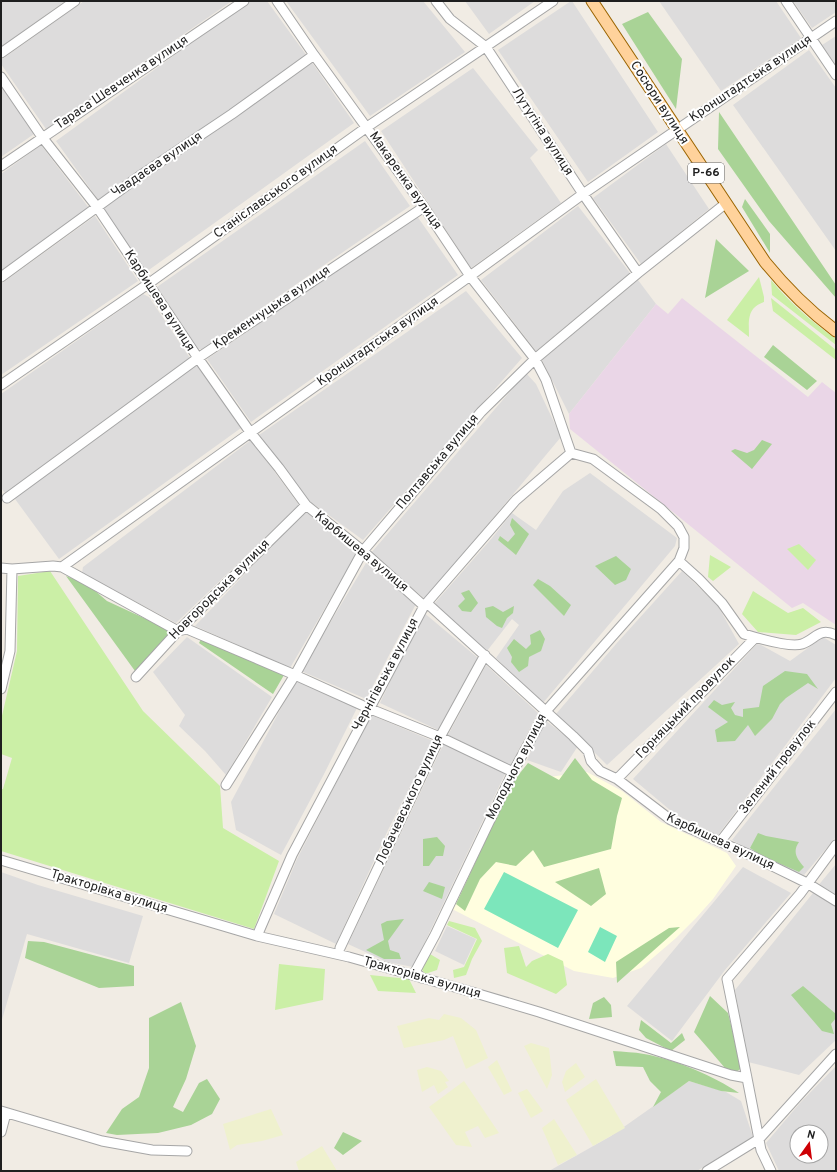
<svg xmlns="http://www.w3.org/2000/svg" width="837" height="1172" font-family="Overpass,sans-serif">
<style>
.residential{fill:#dddcdc;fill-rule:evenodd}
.industrial{fill:#ead6e7}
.education{fill:#fffedf}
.farmland{fill:#eff1ce}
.grass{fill:#cbefa6}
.forest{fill:#a9d396}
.pitch{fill:#7ce6bb}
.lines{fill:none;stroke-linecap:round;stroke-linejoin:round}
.minor-casing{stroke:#a6a6a6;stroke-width:11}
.major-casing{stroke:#9a6400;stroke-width:13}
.minor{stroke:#fff;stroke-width:9}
.major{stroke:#ffd29b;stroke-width:11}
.labels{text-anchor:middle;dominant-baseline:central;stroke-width:4;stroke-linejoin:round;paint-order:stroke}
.shield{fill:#fff;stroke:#626262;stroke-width:1}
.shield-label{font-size:12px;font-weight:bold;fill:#1f1f1f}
.street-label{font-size:13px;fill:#1f1f1f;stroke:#fff}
</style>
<rect width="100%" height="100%" fill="#f1ece4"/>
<path class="residential" d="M1,1H65L1,47Z
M84,1H232L46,129L1,64V60Z
M249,1H267L307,56L267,85L99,201L56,141Z
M286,1H423L465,52L370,116Z
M465,1H535L489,34Z
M571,1H572L658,132L588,182L498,50Z
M659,1H776L801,38L721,91Z
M793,1H836V12L812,28Z
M836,36V65L822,45Z
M809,50L836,88V251L733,105Z
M311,61L354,123L146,272L102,206L181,154Z
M473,68L538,150L530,158L561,203L471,268L381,131Z
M1,86L34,134L1,157Z
M365,141L410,206L202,349H198L157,287Z
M666,144L709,209L641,264L593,198Z
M41,145L89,208L1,271V174Z
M578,206L630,273L536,351L481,280Z
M95,216L138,281L1,375V284Z
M417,216L458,275L251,422L207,359Z
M638,280L656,304L569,414L542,360Z
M466,291L522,358L363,540L308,500L259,435Z
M143,294L149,297L190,358L27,477L6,494L1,488V394Z
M196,363L241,428L59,559L15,499L16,496Z
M526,373L536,384L561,437L425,599L371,553Z
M251,440L299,505L176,623L82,573L83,567Z
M590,473L677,538L675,546L543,703L496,658L519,625L512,619L487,651L434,604L492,538L512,513L536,530L563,491Z
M305,511L357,553L290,668L195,626Z
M366,563L416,604L366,699L301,671Z
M682,571L718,606L739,644L607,765L556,714L616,644Z
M423,612L478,658L438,730L380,703Z
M187,637L272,697L226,775L205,751L179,726L185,715L153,672Z
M823,637L836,645V678L718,835L676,815L633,779L757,644L761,645L790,661Z
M486,665L538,713L510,766L448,735Z
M296,680L357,708L323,776L281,855L236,830L231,802Z
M836,709V837L804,875L765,859L732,840Z
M371,715L433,741L388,830L336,944L274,914L297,859Z
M545,720L578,746L561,772L527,760Z
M447,743L506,772L413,967L387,962L348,944L443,745Z
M836,864V898L817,887Z
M743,867L791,893L725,970L672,1041L627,1006Z
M1,872L38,885L143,916L129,963L27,934L1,1023Z
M813,893L836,905V1040L799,1075L748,1062L735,990Z
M447,926L476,939L464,965L435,951Z
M836,1066V1171H779L766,1143L799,1104ZM797,1132H821V1156H797Z
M689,1081L726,1092L741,1101L753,1137L697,1171H549L611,1136Z"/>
<path class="industrial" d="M682,298L808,397L822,382L836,393V625L803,603L792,608L570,429L569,414L656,304L668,314Z"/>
<path class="education" d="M587,772L622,791L661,822L727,853L736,866L713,899L696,918L676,938L641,968L613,978L574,971L452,909L510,782Z"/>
<path class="farmland" d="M444,1014L461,1018L476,1030L488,1058L466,1069L453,1036L444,1040L404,1048L397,1026L429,1018L439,1020Z
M531,1043L549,1048L552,1075L547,1089L524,1046Z
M497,1060L512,1091L504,1095L488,1067Z
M576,1063L585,1077L565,1092L562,1082L566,1071Z
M427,1067L441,1071L449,1081L445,1082L448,1087L438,1094L434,1085L422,1092L417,1070Z
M596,1079L625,1128L593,1146L566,1100Z
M464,1081L499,1133L485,1138L478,1126L465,1132L472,1147L456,1145L429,1107Z
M527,1089L543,1111L531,1118L518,1093Z
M271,1109L283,1135L262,1141L237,1145L230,1150L223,1124Z
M554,1119L577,1155L558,1165L542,1128Z
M322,1146L337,1171H299L296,1162Z"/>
<path class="grass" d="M759,277L764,297V302C746,308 749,322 749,337L727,320Z
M771,280C790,303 812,322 836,339V345L772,295Z
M771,298L836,350V360L773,311Z
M799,544L816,560L808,570L787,549Z
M710,555L731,567L713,581L708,577Z
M50,571L143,711L220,786L223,828L279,861L254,929L1,851V789H3L12,758L1,754V720L17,651L18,576Z
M753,591L788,613L803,608L821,622L796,635L758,632L742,614Z
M449,921L475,928L482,941L472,959L466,975L454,978L453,970L464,967L477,939L447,925Z
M519,946L526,967L532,961L548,954L563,961L567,985L556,994L507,973L504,948Z
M430,954L440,960L437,970L425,974L420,967Z
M279,964L325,969L323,1000L275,1010Z
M370,975L409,979L416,993L378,991Z"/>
<path class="forest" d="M648,12L682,59L676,109L622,24Z
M719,112L836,285V298L769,221L718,149Z
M745,199L770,234V253L742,207Z
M716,239L749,271L705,298Z
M773,345L817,381L807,390L764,357Z
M762,440L772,444L752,469L731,451L735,449L747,453L754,450Z
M512,518L529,534L516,555L498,540L500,536L508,542L515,534L510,525Z
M616,556L631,569L626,580L615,585L595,566Z
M66,576L87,584L107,601L172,631L135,671Z
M538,579L550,586L571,605L564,616L533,585Z
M469,590L478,603L471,612L462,611L458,606L465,599L461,593Z
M493,606L503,612L514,606L513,613L507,618L502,628L497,626L486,617L485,608Z
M540,630L545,639L541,651L529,657L528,666L519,672L511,662L512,657L507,648L514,639L526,649L531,644L530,635Z
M201,639L284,675L273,694L199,643Z
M785,671L807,674L818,689L808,683L786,698L780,704L772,719L755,736L748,725L735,741L717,742L715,730L728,722L708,707L714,700L722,705L735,702L731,708L735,715L743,717V709L759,707L763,686Z
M575,758L592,780L622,798L617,816L611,849L544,867L533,850L516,866L496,862L480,879L465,911L456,904L512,783L528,763L559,780Z
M758,833L766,836L799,842C792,852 797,859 804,867L799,872L762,856L750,848Z
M437,837L445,846L443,856H436L429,866H423V839Z
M599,868L606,894L591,906L555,882Z
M429,882L445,887L442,899L423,891Z
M404,919L388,941L390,950L399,953L401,959H384L366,950L384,940L381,924L387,921Z
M680,927L617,983L616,962L669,928Z
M28,941L44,942L134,966V986L99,988L25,958Z
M803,986L836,1014V1018L831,1024L834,1034L822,1031L791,995Z
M710,996L728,1013L742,1068L731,1075L694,1032Z
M604,997L611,1005L612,1017L589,1019L593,1003Z
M181,1002L196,1046L186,1079L173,1107L183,1112L199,1083L207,1079L220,1099L212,1114L191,1125L158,1133L117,1135L106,1133L122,1109L139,1097L149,1068V1018Z
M641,1020L671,1043L682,1033L685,1040L671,1051L646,1038L639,1030Z
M613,1051C624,1052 634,1052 644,1054C674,1059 714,1076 739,1093L721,1091L689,1081L653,1107L661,1092L650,1081L643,1067L616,1066Z
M343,1132L362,1141L343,1155L334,1148Z"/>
<path class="pitch" d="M504,872L578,910L558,948L484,909Z
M600,927L617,936L605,962L588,952Z"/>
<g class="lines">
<g class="minor-casing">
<path id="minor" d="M277,1L314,55L424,207L470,276L535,359L546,380L571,453
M436,1L450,19L486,47L583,194L638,273
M786,1L836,75
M1,53L75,1
M1,77L42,137L97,207L198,358L250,432L279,468L306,505L363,551L424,606L429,605L573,736L588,751L591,761L600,771L617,779L671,820L750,855L807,883L836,901
M1,166L244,1
M1,277L141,175L232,114L314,55
M1,385L148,284L367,127L553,1
M571,453L593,459L661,509L678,526L684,537V548L679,561L699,579L722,603L744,634C757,638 790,648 802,644C816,639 819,627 836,635
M7,498L198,358L424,207
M62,567L178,631L187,629L295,675L368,708L440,737L513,772
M1,568L12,569
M136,677L178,631L306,505
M1,689L10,651L12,569L53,566L62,567L470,276L583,194L836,21
M617,779L755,638
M226,785L295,675L363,551L481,412L535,359L638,273L725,204
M720,842L836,692
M1,860L257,936L349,957L472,992L539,1012L731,1075L747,1078L761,1150L771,1171
M257,936L292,855L424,606L516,500L571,453
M340,948L440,737L485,655
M422,978L415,972L435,935L513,772L546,711L679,561
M747,1078L727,979L800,894L836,845
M1,1111L102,1141L152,1150L187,1151
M1,1132L6,1113
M707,1171L759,1139L836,1054"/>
</g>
<g class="major-casing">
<path id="major" d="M592,1L765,262C787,289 808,310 836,331"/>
</g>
<use href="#minor" class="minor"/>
<use href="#major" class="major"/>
</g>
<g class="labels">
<rect class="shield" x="688" y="163" width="36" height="20" rx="3"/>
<g class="shield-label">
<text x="706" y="173">Р-66</text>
</g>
<g class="street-label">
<text transform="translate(751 79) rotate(-34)">Кронштадтська вулиця</text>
<text transform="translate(122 83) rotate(-34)">Тараса Шевченка вулиця</text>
<text transform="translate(659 103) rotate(57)">Сосюри вулиця</text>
<text transform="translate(542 132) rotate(57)">Лутугіна вулиця</text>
<text transform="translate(157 165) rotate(-34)">Чаадаєва вулиця</text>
<text transform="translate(405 181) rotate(55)">Макаренка вулиця</text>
<text transform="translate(276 192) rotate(-36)">Станіславського вулиця</text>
<text transform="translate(159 301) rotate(57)">Карбишева вулиця</text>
<text transform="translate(272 308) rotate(-34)">Кременчуцька вулиця</text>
<text transform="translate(378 342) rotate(-35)">Кронштадтська вулиця</text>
<text transform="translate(438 462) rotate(-50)">Полтавська вулиця</text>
<text transform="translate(361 552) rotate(40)">Карбишева вулиця</text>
<text transform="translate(220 590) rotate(-45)">Новгородська вулиця</text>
<text transform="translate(386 675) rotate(-62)">Чернігівська вулиця</text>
<text transform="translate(686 708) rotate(-46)">Горняцький провулок</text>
<text transform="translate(517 767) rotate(-63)">Молодчого вулиця</text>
<text transform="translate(778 767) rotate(-52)">Зелений провулок</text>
<text transform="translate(410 800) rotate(-65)">Лобачевського вулиця</text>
<text transform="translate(720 842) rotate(25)">Карбишева вулиця</text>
<text transform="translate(109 892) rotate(17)">Тракторівка вулиця</text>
<text transform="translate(422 978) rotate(16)">Тракторівка вулиця</text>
</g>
</g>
<rect width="837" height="1172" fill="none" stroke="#1f1f1f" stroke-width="4"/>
<g transform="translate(809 1144) rotate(14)"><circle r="19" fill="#ffffff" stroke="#a5a5a5"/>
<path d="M0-3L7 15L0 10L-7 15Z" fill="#ce0005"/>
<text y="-6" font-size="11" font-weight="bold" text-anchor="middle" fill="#1f1f1f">N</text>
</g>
</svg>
